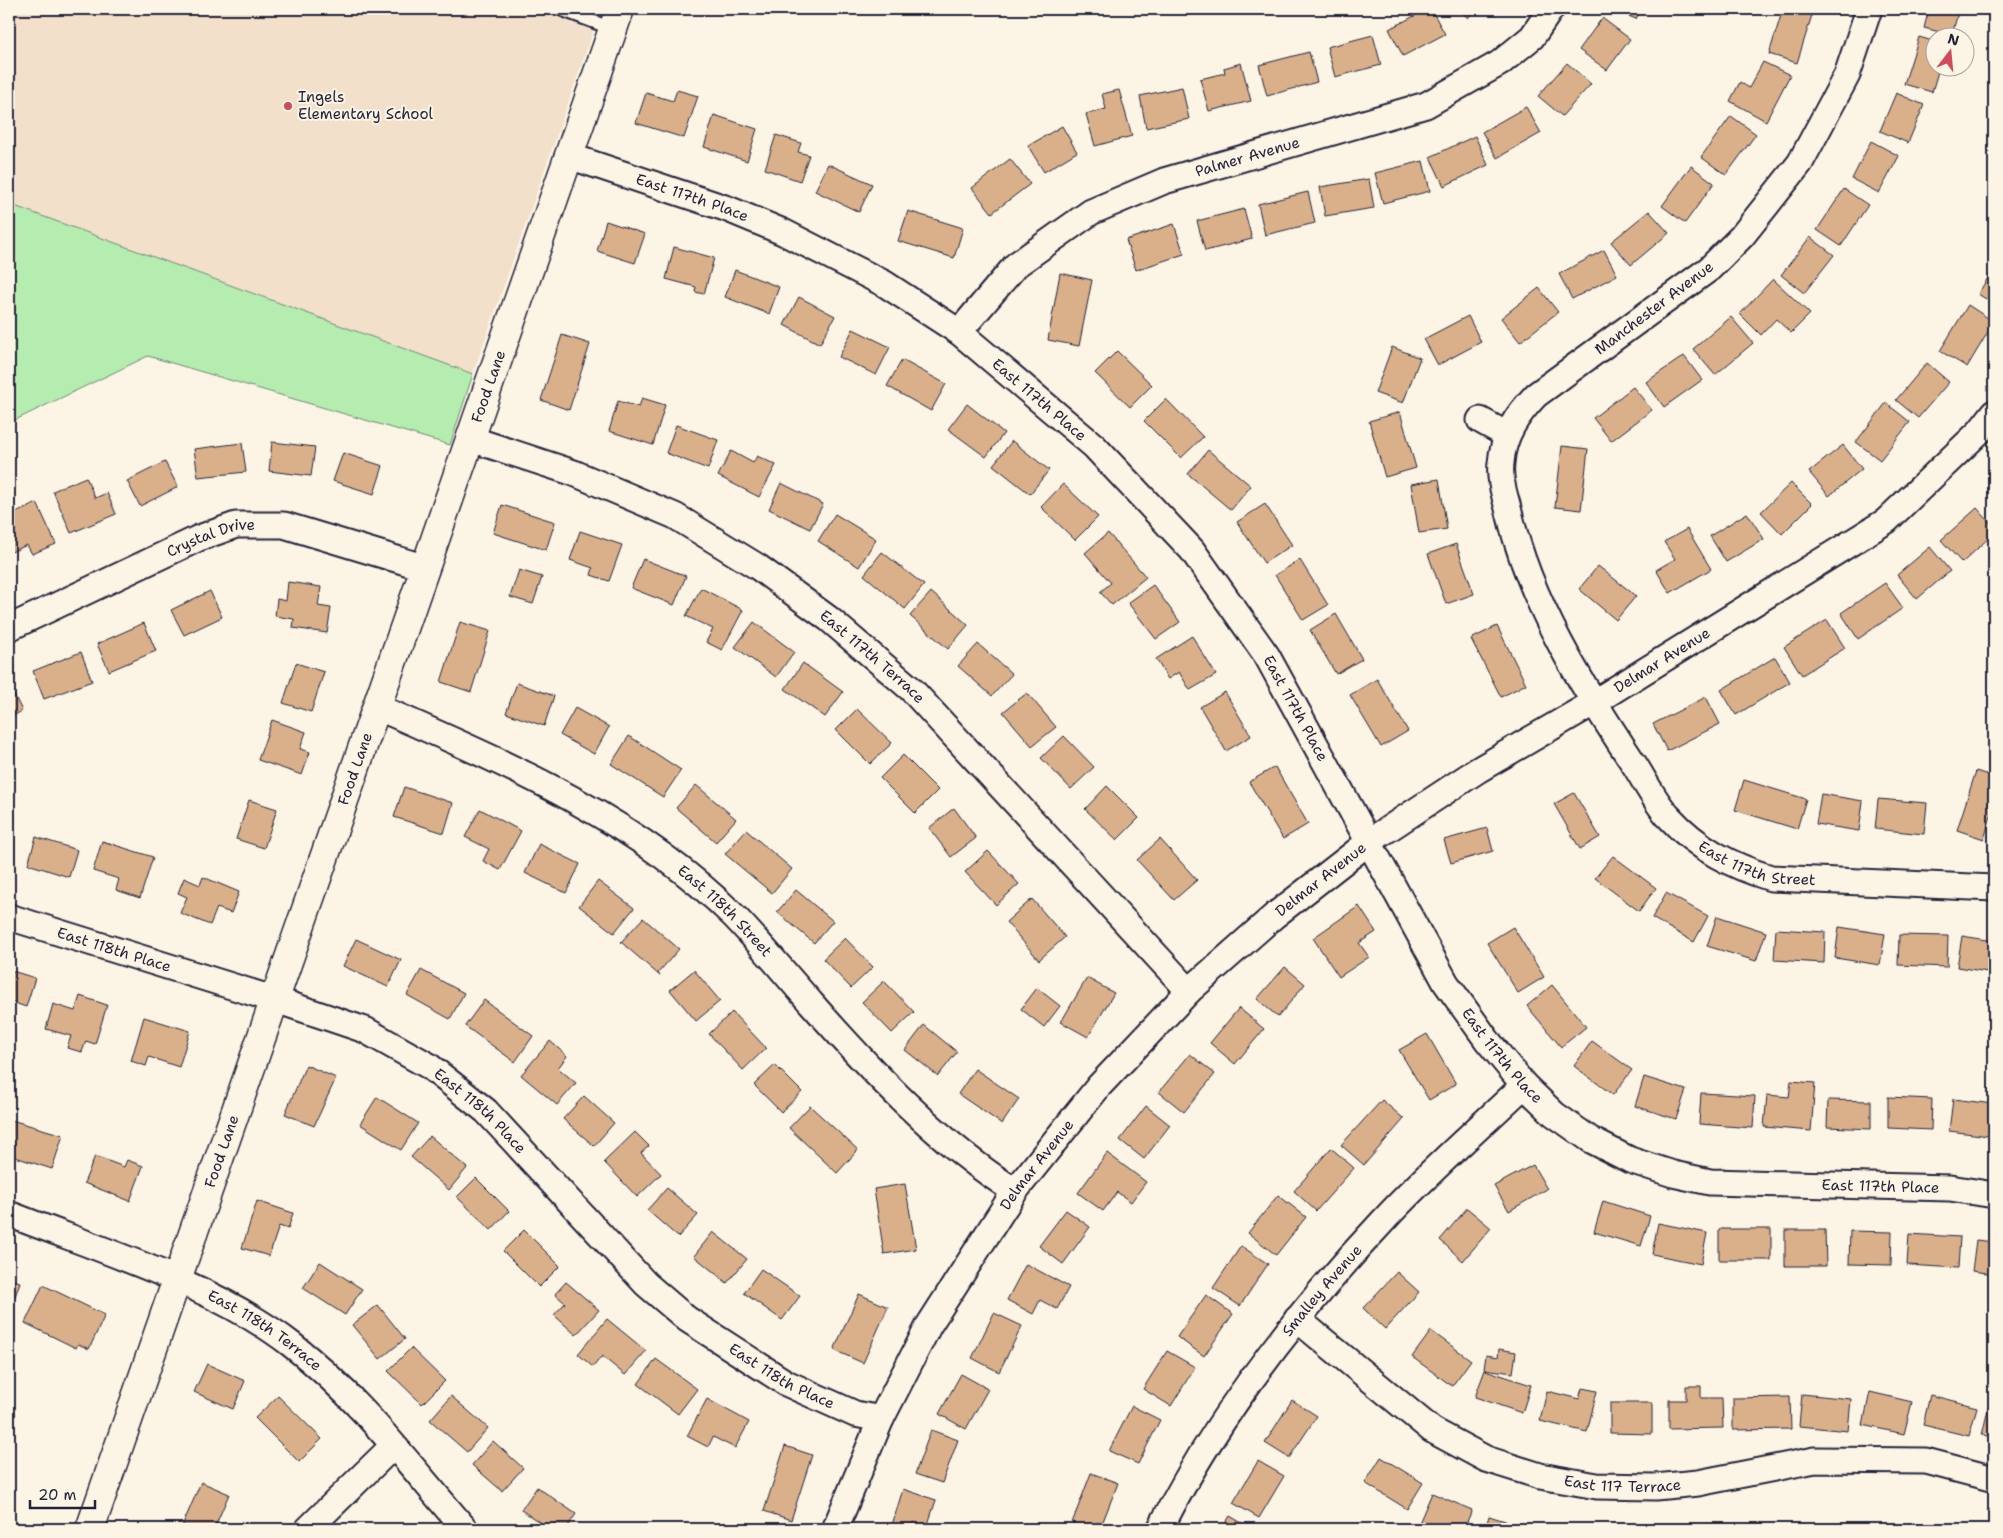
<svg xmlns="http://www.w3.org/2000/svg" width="2003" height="1538" font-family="'Shantell Sans',sans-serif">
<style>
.built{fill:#f2e0ca}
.green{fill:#b5edb0;stroke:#6c8876}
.building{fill:#dab08b;stroke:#22223b}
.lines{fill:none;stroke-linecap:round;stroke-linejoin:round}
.lane-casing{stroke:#22223b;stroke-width:16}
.street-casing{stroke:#22223b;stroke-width:29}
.secondary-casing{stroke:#22223b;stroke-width:31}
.lane{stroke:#fcf5e5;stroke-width:12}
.street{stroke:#fcf5e5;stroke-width:25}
.secondary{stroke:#fcf5e5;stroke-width:28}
.poi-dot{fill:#d1495b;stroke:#fcf5e5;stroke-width:2}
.labels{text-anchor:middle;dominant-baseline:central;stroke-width:4;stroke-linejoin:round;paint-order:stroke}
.poi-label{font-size:15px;fill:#22223b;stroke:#fcf5e5;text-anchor:start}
.street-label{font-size:15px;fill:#22223b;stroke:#fcf5e5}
</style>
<rect width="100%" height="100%" fill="#fcf5e5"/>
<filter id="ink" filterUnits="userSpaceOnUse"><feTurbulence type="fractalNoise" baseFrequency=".02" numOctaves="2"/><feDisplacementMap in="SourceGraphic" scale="10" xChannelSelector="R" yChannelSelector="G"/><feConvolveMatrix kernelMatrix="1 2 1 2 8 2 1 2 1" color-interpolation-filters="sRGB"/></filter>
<g filter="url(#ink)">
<path class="built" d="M9,9H601L473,374L9,204Z"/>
<path class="green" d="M9,204L473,374L450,445L148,356L9,423Z"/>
<path class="building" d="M1428,9H1431L1445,34L1403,56L1389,29Z
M1458,9H1476L1468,18Z
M1611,9H1641L1636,19Z
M1783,9L1812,15L1797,63L1769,54Z
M1929,9H1959L1952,35L1924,28Z
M1602,18L1630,39L1607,70L1579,50Z
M1373,35L1381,65L1335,77L1327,47Z
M1919,37L1936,42V68H1939L1932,92L1904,84Z
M1309,52L1317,82L1267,96L1259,65Z
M1763,62L1790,75L1766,121L1730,101L1740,82L1749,88Z
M1241,63L1251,101L1209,111L1200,79L1225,73L1224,68Z
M1567,63L1591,84L1562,116L1538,96Z
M1182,87L1189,119L1146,128L1140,96Z
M677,90L698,96L684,138L636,123L646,93L673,101Z
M1119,90L1132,136L1095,146L1086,114L1106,109L1102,94Z
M1896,93L1924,105L1908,143L1880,131Z
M1526,107L1541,133L1497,158L1482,132Z
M714,115L757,129L747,161L704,147Z
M1731,116L1756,134L1726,175L1701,157Z
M1062,126L1077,152L1044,172L1028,146Z
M776,135L801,143L798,152L809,155L800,181L765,169Z
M1475,136L1488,165L1444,186L1430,157Z
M1871,141L1899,156L1879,193L1852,179Z
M1010,159L1030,184L992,213L972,188Z
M1423,161L1430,191L1383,203L1375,173Z
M828,164L872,184L859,212L815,191Z
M1691,166L1714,183L1685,223L1662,206Z
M1369,179L1374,208L1325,216L1320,187Z
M1844,189L1868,205L1841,246L1817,230Z
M1308,192L1315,223L1265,235L1258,204Z
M1244,209L1252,239L1205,251L1197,221Z
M908,211L963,228L954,258L898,241Z
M1649,211L1669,233L1631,265L1611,242Z
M606,221L645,234L635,263L597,251Z
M1174,224L1184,254L1136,270L1126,240Z
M1810,237L1834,255L1804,293L1781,275Z
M674,247L714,258L704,294L695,292L696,287L666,279Z
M1604,250L1617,275L1572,299L1559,274Z
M1994,268V304L1978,294Z
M735,270L779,287L769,314L725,297Z
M1060,273L1092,280L1079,346L1048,340Z
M1773,279L1810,314L1791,333L1776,319L1761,335L1740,314Z
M1539,288L1558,312L1520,342L1501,318Z
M799,297L835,316L820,344L784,325Z
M1968,305L1994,322L1967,367L1940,351Z
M1468,316L1481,342L1438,365L1424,339Z
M1731,317L1753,343L1715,375L1693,349Z
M853,329L890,347L876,375L839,357Z
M562,335L590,344L569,410L541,400Z
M1392,347L1420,358L1403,403L1375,393Z
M1117,351L1152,385L1130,407L1095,373Z
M1684,356L1702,380L1664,407L1646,382Z
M902,360L946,384L931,411L887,386Z
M1927,363L1949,382L1918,418L1896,400Z
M1633,387L1652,410L1611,441L1593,418Z
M642,398L665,405L653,445L609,431L618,401L639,407Z
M1166,399L1203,437L1181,458L1144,421Z
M1886,403L1910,422L1880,460L1856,442Z
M967,404L1004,433L986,457L948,429Z
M1400,412L1416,468L1385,477L1369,421Z
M676,425L718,440L708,469L666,453Z
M1012,441L1049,470L1030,494L993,465Z
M272,442L315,447L311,476L269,471Z
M242,443L246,472L198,477L194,449Z
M1843,445L1862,469L1829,496L1809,472Z
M1562,446L1588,449L1581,510L1555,507Z
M1208,450L1251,486L1231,510L1188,474Z
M731,451L753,463L757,456L776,465L759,497L718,476Z
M343,453L383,466L374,494L333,481Z
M165,462L178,487L140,506L127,481Z
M86,477L95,498L107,493L116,514L71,533L53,491Z
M1439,479L1447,529L1419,533L1411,484Z
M781,483L823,504L810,529L769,509Z
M1791,483L1812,504L1782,534L1761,512Z
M1063,484L1098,517L1075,540L1041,507Z
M37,503L56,544L32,554L27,545L9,553V516Z
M1265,504L1292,545L1264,563L1237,522Z
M502,505L555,522L546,550L493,533Z
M1977,508L1994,527V533L1962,563L1941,540Z
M1747,513L1764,539L1726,562L1710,536Z
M835,514L876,539L859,567L818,541Z
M1687,529L1711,569L1670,593L1656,570L1675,559L1664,542Z
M580,531L622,545L609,581L591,575L593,568L570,560Z
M1108,533L1146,577L1112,605L1100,592L1111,583L1085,553Z
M1456,544L1474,594L1446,604L1428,554Z
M1930,547L1950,571L1917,599L1897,575Z
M882,552L924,585L905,609L864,575Z
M643,559L686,576L674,605L631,588Z
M1300,560L1328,605L1303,620L1275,575Z
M1598,566L1636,596L1616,620L1579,589Z
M519,570L542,577L533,604L510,597Z
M288,582L321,587L318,606L331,608L327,633L293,628L294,619L275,616L277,599L286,601Z
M1885,583L1903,608L1858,639L1841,613Z
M1153,585L1180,622L1156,639L1128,603Z
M701,588L743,610L722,650L706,642L713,629L686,616Z
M210,591L222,617L184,635L171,610Z
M931,592L968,625L948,649L910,616Z
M1336,614L1362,659L1336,674L1310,630Z
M1827,620L1845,648L1802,675L1784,647Z
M460,622L490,631L471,692L441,682Z
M754,622L794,652L776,677L735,647Z
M144,623L156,651L109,671L97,644Z
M1497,626L1526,684L1501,697L1471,639Z
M1192,636L1216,675L1190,690L1179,672L1168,679L1156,659Z
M978,644L1012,674L992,696L958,666Z
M81,652L92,681L44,699L33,671Z
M1775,657L1790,682L1736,715L1721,690Z
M296,663L324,672L311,712L283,703Z
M803,663L843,692L825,717L785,689Z
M1377,679L1408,731L1381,747L1350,695Z
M517,683L554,696L544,726L506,713Z
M9,684L22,711L9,718Z
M1225,692L1251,736L1226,751L1200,707Z
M1027,693L1056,727L1032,746L1003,712Z
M1706,697L1720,724L1667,751L1653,724Z
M575,708L609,727L594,754L560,735Z
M857,709L892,743L870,764L836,730Z
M272,720L306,732L300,749L310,752L302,775L258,760Z
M629,736L681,770L663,797L611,764Z
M1064,736L1094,767L1071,789L1041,758Z
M903,755L938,790L915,813L880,778Z
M1275,767L1308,824L1283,839L1249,782Z
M1976,771L1994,777V806L1984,839L1957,830Z
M1744,780L1806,799L1797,829L1735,810Z
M696,785L736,819L716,842L676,808Z
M1107,786L1139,818L1117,840L1085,809Z
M404,787L453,803L444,833L394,817Z
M1574,793L1600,837L1580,849L1554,804Z
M1821,794L1863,801L1859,831L1816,824Z
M1878,799L1927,803L1924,834L1875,829Z
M249,800L277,809L264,848L236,839Z
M954,808L976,838L951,857L929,828Z
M480,809L521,831L500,870L483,861L489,849L465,837Z
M1487,828L1493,851L1451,863L1444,840Z
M746,830L792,869L772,893L725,854Z
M36,837L77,850L69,877L28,864Z
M1160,839L1197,880L1174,900L1137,860Z
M102,841L153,857L140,898L116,890L119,879L93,871Z
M539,844L580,864L566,893L525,873Z
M988,851L1019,884L996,905L965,872Z
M1613,856L1656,888L1639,911L1595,878Z
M203,877L239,892L231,913L217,908L210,925L180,913L187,897L178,893L184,878L200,885Z
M598,881L634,908L614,933L579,906Z
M796,890L833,921L814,943L777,912Z
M1666,893L1708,916L1694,942L1652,918Z
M1032,899L1065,937L1039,960L1006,922Z
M1359,906L1376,932L1359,943L1369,957L1339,977L1313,938Z
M1717,916L1766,932L1756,961L1707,946Z
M643,918L679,949L658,973L660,976L621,942Z
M1513,927L1544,977L1518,993L1487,943Z
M1839,927L1885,934L1880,965L1835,958Z
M1776,929L1825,932L1824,963L1774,960Z
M1899,935L1948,936L1947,967L1898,965Z
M1962,936L1994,941V973L1957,967Z
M845,938L873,967L851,988L823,959Z
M356,939L401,960L388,987L343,966Z
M1285,967L1305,984L1278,1017L1257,999Z
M9,970L35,978L26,1007L9,1001Z
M421,970L464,993L450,1019L407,995Z
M694,970L720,1001L696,1021L670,990Z
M1087,978L1114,993L1088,1037L1061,1022Z
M884,981L914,1012L892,1033L862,1002Z
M1552,985L1586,1027L1561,1047L1527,1006Z
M1037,988L1060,1006L1044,1027L1021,1009Z
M80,996L107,1005L95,1044L86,1041L82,1052L67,1048L71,1036L46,1029L53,1004L75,1011Z
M484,1000L533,1036L515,1062L465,1026Z
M1239,1008L1264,1029L1235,1064L1210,1043Z
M732,1012L766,1048L743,1070L709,1034Z
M144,1017L190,1031L179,1067L149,1057L146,1066L131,1061Z
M924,1025L957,1052L938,1076L905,1050Z
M1427,1034L1456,1084L1429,1100L1399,1050Z
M550,1041L567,1056L558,1068L576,1083L557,1105L521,1075Z
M1592,1041L1632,1070L1613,1095L1574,1066Z
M1190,1054L1215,1074L1184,1112L1159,1092Z
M306,1065L336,1078L314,1126L285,1114Z
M775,1065L802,1092L781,1112L754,1085Z
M975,1069L1019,1099L1002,1124L958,1094Z
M1644,1077L1686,1090L1676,1119L1635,1106Z
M1791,1081L1815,1083L1811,1131L1764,1127L1767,1095L1789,1097Z
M1701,1093L1755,1096L1753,1128L1699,1124Z
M584,1096L614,1123L594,1146L563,1119Z
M377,1097L418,1123L401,1150L360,1124Z
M1888,1097L1932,1099L1931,1130L1888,1128Z
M1953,1099L1993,1104L1989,1136L1949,1131Z
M1382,1100L1404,1119L1364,1165L1341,1145Z
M1828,1100L1871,1101V1129L1827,1127Z
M810,1106L858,1150L837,1173L789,1128Z
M1146,1106L1170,1125L1144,1159L1120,1140Z
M11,1120L63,1135L52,1169L9,1155V1127Z
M635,1132L649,1146L641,1153L661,1174L637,1197L604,1162Z
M430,1136L467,1168L449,1190L411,1157Z
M1331,1148L1354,1168L1316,1211L1294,1191Z
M1107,1153L1146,1182L1131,1202L1117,1192L1103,1211L1078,1193Z
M95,1156L124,1167L127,1160L143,1166L130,1201L84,1183Z
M1533,1165L1547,1189L1509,1211L1494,1186Z
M476,1178L509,1211L491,1230L457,1197Z
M905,1184L916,1249L884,1254L874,1189Z
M667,1188L698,1215L678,1237L647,1210Z
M1278,1195L1306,1217L1276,1255L1248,1233Z
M257,1201L293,1213L288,1229L279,1226L269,1256L242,1248Z
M1603,1201L1650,1216L1641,1246L1594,1232Z
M1467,1208L1491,1228L1463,1261L1440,1240Z
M1066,1210L1090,1227L1063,1264L1039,1246Z
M1658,1223L1707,1233L1701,1264L1652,1254Z
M1719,1229H1771V1260H1719Z
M524,1230L560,1266L539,1287L503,1251Z
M1785,1230H1825L1826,1266H1785Z
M1850,1231L1892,1232L1891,1265L1849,1264Z
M713,1232L747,1259L727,1283L694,1256Z
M1909,1234L1960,1237L1958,1268L1907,1265Z
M1976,1240L1994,1242V1274L1972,1271Z
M1241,1246L1268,1264L1240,1306L1213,1288Z
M320,1262L362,1289L345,1315L303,1288Z
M1026,1264L1069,1287L1057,1309L1040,1300L1033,1314L1007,1300Z
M761,1269L800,1296L782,1320L744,1293Z
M1397,1272L1419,1292L1385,1329L1363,1308Z
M9,1279L20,1282L11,1308L9,1307Z
M566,1282L599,1310L576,1335L554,1315L565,1303L555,1294Z
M43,1285L105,1315L89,1349L78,1344L76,1348L25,1323Z
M859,1294L888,1307L863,1363L834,1350Z
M1206,1295L1233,1314L1204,1356L1177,1337Z
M378,1305L405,1339L380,1359L352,1325Z
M994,1313L1022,1326L999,1372L972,1358Z
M607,1319L646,1351L625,1375L602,1356L593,1367L578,1354Z
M1431,1331L1471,1360L1452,1386L1412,1357Z
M411,1348L445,1381L422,1404L388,1371Z
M1499,1349L1516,1352L1513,1373L1484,1369L1486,1355L1498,1357Z
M1167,1351L1195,1367L1171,1406L1143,1389Z
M656,1359L697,1389L678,1414L638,1384Z
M207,1364L245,1381L233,1409L194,1392Z
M1485,1370L1531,1385L1522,1413L1475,1397Z
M961,1374L988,1389L966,1429L939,1414Z
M1686,1386H1701V1398H1722L1723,1428L1669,1429V1400H1686Z
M1582,1388L1597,1391L1587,1432L1540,1421L1547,1391L1579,1399Z
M1870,1392L1912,1402L1904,1434L1863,1425Z
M1802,1394L1851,1399L1848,1431L1799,1426Z
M1930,1395L1977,1407L1969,1436L1923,1425Z
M278,1396L322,1439L299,1462L255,1418Z
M451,1396L488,1428L467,1452L430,1420Z
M1790,1397L1791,1429L1733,1430V1398Z
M707,1399L749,1422L735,1448L713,1437L708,1447L687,1436Z
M1292,1400L1317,1416L1289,1458L1265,1443Z
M1610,1403H1652V1434L1610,1433Z
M1989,1405L1994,1406V1437L1982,1435Z
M1132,1406L1160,1420L1138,1464L1109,1451Z
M931,1430L958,1440L942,1483L915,1474Z
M493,1441L523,1468L502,1491L472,1465Z
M785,1446L812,1455L791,1520L764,1511Z
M1381,1457L1423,1483L1407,1509L1365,1483Z
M1258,1461L1284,1476L1259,1518L1233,1503Z
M1091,1473L1118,1483L1100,1529H1088L1072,1523Z
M201,1482L229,1494L214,1529H181Z
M537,1487L576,1514L566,1529H550L521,1510Z
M903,1489L936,1500L927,1527L913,1522L910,1529L892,1525Z
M1432,1493L1472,1510L1464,1529H1434L1419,1523Z
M1230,1516L1252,1529H1222Z
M1489,1516L1531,1529H1485Z"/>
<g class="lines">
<g class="lane-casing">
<path id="lane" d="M560,9L613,29"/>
</g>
<g class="street-casing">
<g id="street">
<path id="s1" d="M1869,9L1847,75L1800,163L1742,236L1709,269L1536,395C1517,415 1503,435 1501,463C1499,480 1505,496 1509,512C1530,603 1582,686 1634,764C1645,781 1655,802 1669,817C1698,849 1732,866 1771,878L1994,888"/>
<path id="s2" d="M569,156L728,209L783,232L885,284L959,332L1094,446L1192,550L1267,656L1446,983L1487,1040L1524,1085L1554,1114L1591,1140L1630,1160L1673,1174L1710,1182L1950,1188L1994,1195"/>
<path id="s3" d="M959,332L1016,265L1091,212L1164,181L1426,105L1500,63L1532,37L1551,9"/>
<path d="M1480,420L1507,435"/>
<path id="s4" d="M471,439L574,473L675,516L758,567L829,619L911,689L1189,991"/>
<path id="s5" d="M9,628L199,538L236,525H284L426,568"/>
<path id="s6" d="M377,707C504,763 634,817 734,916C761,944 786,975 812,1004C871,1071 940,1144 1015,1191"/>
<path id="s7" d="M9,917L276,1000L365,1030L429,1066L486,1111L646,1284L687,1319L786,1383L855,1414L881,1419"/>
<path id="s8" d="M9,1214C100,1250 215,1285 292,1345C359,1397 410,1466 465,1529"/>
<path id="s9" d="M1297,1319L1432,1430L1486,1459L1540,1476L1597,1486L1655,1487L1698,1483L1815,1460L1926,1461L1994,1479"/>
<path d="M308,1529L393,1446"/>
<path id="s10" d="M835,1529L881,1419L929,1325L1015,1191L1099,1086L1189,991L1274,916L1370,841L1478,770L1593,703L1886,521L1980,431L1994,413"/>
<path id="s11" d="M1160,1529C1217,1415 1296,1314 1383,1221C1427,1173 1477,1130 1524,1085"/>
</g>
</g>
<g class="secondary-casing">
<g id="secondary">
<path id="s12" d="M90,1529L620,9"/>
</g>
</g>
<use href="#lane" class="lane"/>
<use href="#street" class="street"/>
<use href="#secondary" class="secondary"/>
</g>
</g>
<circle class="poi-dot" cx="288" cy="106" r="5"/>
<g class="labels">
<g class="poi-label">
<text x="298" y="97">Ingels<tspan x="298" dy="17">Elementary School</tspan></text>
</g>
<g class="street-label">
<text stroke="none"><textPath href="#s3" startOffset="346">Palmer Avenue</textPath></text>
<text stroke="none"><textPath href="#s2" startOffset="130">East 117th Place</textPath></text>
<text transform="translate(1654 308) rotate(-37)">Manchester Avenue</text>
<text stroke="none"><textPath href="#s12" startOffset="1210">Food Lane</textPath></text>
<text stroke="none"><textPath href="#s2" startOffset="535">East 117th Place</textPath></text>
<text stroke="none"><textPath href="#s5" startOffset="222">Crystal Drive</textPath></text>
<text stroke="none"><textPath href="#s4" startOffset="461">East 117th Terrace</textPath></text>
<text stroke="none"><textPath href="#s10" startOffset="1228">Delmar Avenue</textPath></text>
<text stroke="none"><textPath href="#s2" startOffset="939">East 117th Place</textPath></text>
<text stroke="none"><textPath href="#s12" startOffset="805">Food Lane</textPath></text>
<text stroke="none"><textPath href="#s1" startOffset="1101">East 117th Street</textPath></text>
<text stroke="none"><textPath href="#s10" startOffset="822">Delmar Avenue</textPath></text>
<text stroke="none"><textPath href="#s6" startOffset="406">East 118th Street</textPath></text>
<text stroke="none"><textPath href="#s7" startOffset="110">East 118th Place</textPath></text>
<text stroke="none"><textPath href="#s2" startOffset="1344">East 117th Place</textPath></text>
<text stroke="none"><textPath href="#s7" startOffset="515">East 118th Place</textPath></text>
<text stroke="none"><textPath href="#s12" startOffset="400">Food Lane</textPath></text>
<text stroke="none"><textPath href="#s10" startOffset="418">Delmar Avenue</textPath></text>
<text stroke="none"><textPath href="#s2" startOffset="1765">East 117th Place</textPath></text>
<text stroke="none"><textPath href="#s11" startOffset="289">Smalley Avenue</textPath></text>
<text stroke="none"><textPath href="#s8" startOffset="282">East 118th Terrace</textPath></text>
<text stroke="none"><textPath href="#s7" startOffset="920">East 118th Place</textPath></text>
<text stroke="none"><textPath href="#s9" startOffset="376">East 117 Terrace</textPath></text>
</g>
</g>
<rect width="2003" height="1538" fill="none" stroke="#fcf5e5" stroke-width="30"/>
<rect x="15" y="15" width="1973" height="1508" fill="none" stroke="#22223b" stroke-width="2" filter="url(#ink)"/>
<g transform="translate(1950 52) rotate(16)"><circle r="24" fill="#fcf5e5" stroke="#a5a1a1"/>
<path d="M0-4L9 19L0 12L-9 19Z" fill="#d1495b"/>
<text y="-8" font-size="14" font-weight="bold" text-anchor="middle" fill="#22223b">N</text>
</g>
<path d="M30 1500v8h65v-8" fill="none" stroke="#22223b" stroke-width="2.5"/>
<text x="38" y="1500" font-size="15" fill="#22223b" stroke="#fcf5e5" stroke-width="4" paint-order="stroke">20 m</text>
</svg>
